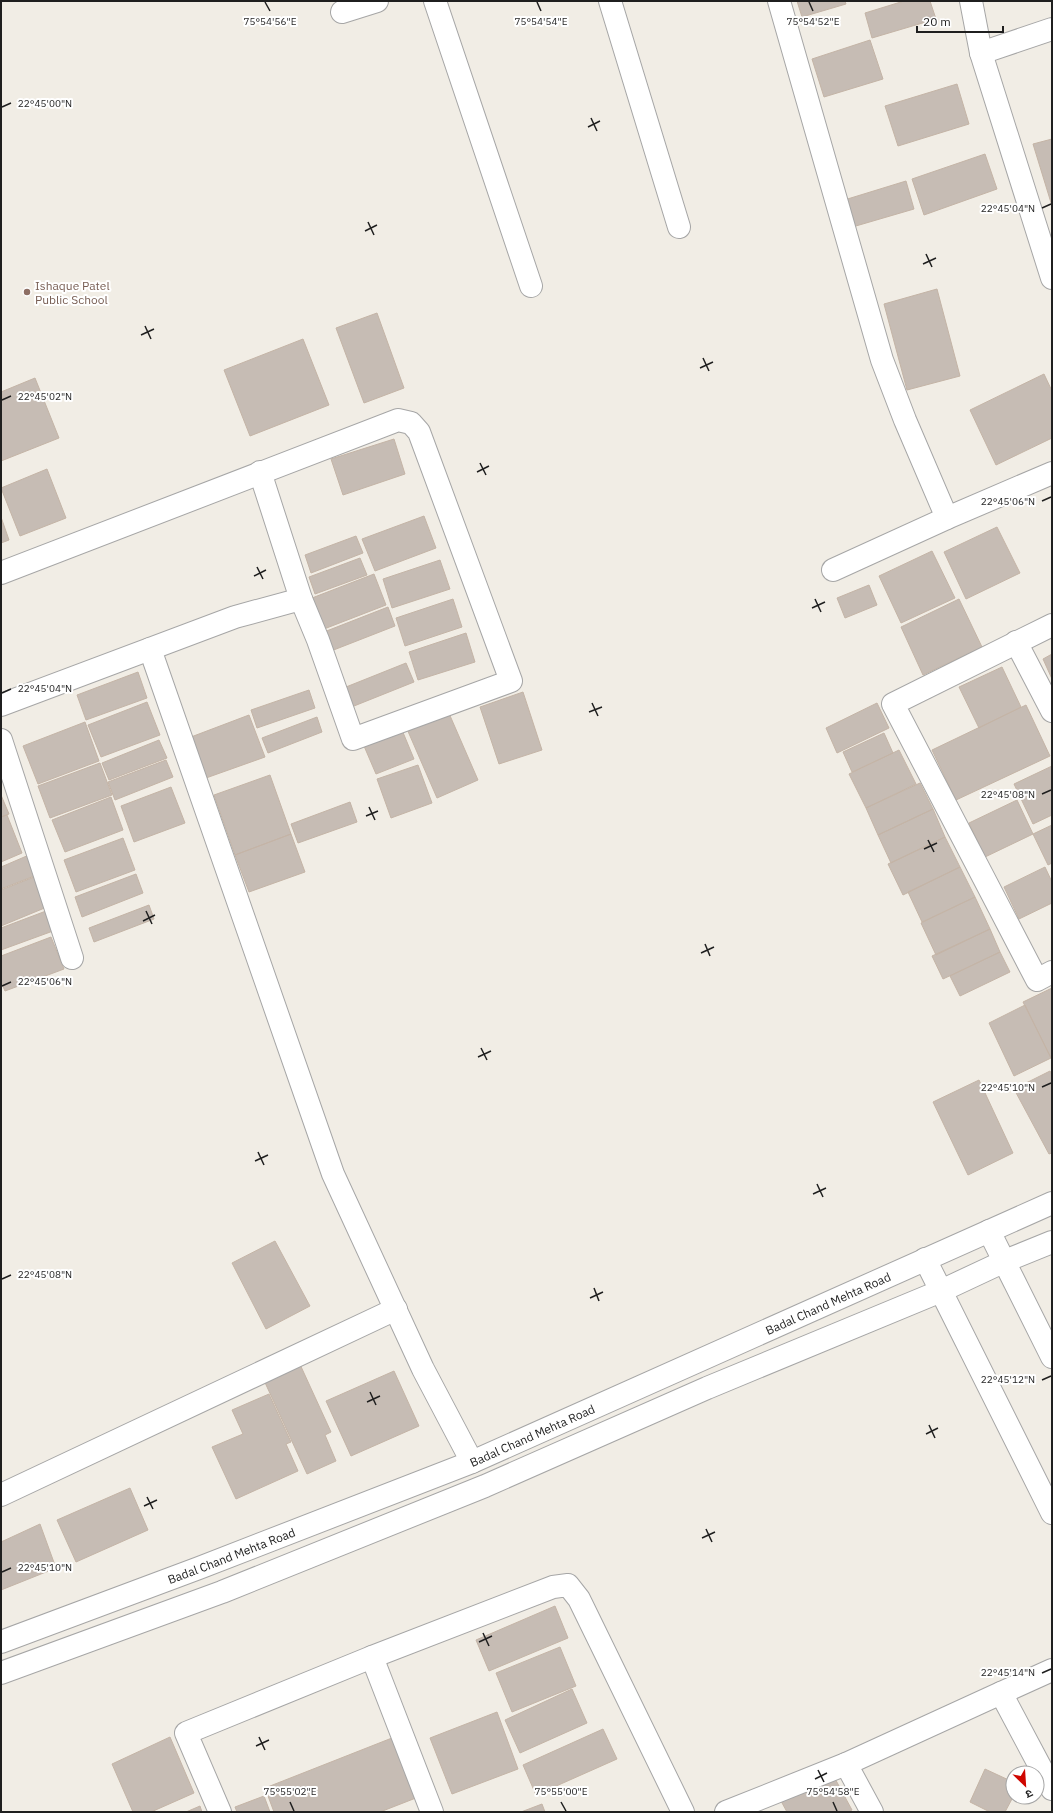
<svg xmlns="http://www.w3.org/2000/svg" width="1053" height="1813" font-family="'IBM Plex Sans','Noto Sans Devanagari',sans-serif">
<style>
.building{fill:#c6bcb4;stroke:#c4b4a6}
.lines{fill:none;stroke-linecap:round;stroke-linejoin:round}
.minor-casing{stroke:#a6a6a6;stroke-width:24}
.minor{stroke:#fff;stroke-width:22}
.ticks{fill:none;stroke:#1f1f1f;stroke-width:1.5}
.education-dot{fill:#8d6e63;stroke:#fff;stroke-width:1.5}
.labels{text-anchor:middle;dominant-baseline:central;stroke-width:4;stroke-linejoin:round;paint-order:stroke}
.education-label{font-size:12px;fill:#785e54;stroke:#fff;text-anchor:start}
.street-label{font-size:12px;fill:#1f1f1f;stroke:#fff}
.ticks-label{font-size:10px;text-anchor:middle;fill:#1f1f1f;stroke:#fff;stroke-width:4;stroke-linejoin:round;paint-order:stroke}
</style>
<rect width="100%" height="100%" fill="#f1ede5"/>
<path class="building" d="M797,1H845L846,4L802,17Z
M904,1H930L936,19L872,38L865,13Z
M870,40L883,79L824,97L812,59Z
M957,84L969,124L898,146L885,106Z
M1052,139V206L1033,144Z
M985,154L997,189L924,215L912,179Z
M906,181L914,209L849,228L841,201Z
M937,289L960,376L907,390L884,304Z
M377,313L404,388L364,403L336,328Z
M303,339L329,405L250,436L224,370Z
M1044,374L1052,391V438L996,465L970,410Z
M35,378L59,438L1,461V400H3L1,392Z
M394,439L405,474L343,495L331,459Z
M47,469L66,518L20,536L1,488Z
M424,516L436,548L375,571L362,539Z
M1,517L9,540L1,543Z
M997,527L1020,573L966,599L944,552Z
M356,536L363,553L311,573L305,555Z
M932,551L955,598L901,623L879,576Z
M360,558L367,575L315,594L309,577Z
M440,560L450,589L392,608L383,579Z
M374,574L386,605L324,629L312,598Z
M869,585L877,605L845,618L837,598Z
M453,599L462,627L405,646L396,618Z
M959,599L982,647L923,675L901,627Z
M388,607L395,626L331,651L324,632Z
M466,633L475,662L418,680L409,652Z
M1052,654V679L1043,659Z
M406,663L414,682L349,708L341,689Z
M1002,667L1021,707L979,728L959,687Z
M138,672L147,698L86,720L77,695Z
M309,690L315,708L257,728L251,710Z
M523,692L542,750L499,764L480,707Z
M147,702L160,735L101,757L88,725Z
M877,703L889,728L837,753L826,728Z
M1026,705L1050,756L956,800L932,750Z
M448,711L478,780L437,798L407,729Z
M249,715L265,757L206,778L191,737Z
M317,717L322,732L268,753L262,738Z
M85,722L99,761L38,784L23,746Z
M402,730L414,759L376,774L364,746Z
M884,733L893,753L852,772L843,752Z
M159,740L167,758L109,780L102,763Z
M899,750L916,784L866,808L849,774Z
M166,760L173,777L115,800L108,782Z
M100,763L112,795L50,818L38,786Z
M418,765L432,803L391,818L377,779Z
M1052,766V815L1033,824L1014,784Z
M270,775L291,834L235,855L214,795Z
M920,783L933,809L878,835L866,808Z
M171,787L185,823L134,842L121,806Z
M1,795L9,814L1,817Z
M111,797L123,830L65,852L52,820Z
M1017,800L1033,834L985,857L969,823Z
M350,802L357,822L298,843L291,824Z
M933,809L945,837L891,863L878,835Z
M7,815L22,853L1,862V817Z
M1052,825V863L1048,865L1033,834Z
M291,834L305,872L249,892L235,855Z
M945,837L960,867L903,895L888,864Z
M123,838L135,870L76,892L64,860Z
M29,855L37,875L1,889V867Z
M960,867L975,897L922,922L908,892Z
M1045,867L1052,882V903L1019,919L1004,887Z
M136,874L143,893L82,917L75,897Z
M34,877L47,907L1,926V890Z
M975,897L990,929L936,955L921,923Z
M149,905L154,919L94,942L89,928Z
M46,911L53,931L1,950V928Z
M990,929L1000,952L943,979L932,956Z
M51,937L64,969L5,991L1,982V956Z
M1000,952L1010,972L960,996L950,976Z
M1052,988V1058H1051L1023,1002Z
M1025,1005L1051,1058L1014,1076L989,1023Z
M1050,1071L1052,1075V1153L1049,1154L1014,1089Z
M979,1080L1013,1153L968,1175L933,1102Z
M275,1241L310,1306L266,1329L232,1263Z
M298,1360L331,1432L325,1435L336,1461L307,1474L262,1376Z
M394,1371L419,1426L351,1456L326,1401Z
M269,1394L291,1442L286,1444L298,1471L236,1499L212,1447L243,1434L232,1410Z
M130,1488L148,1530L76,1562L57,1520Z
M40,1524L56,1568L1,1590V1542Z
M555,1606L568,1638L489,1671L476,1640Z
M560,1647L576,1686L512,1712L496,1673Z
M572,1689L587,1723L520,1753L505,1720Z
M497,1712L518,1769L452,1794L430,1738Z
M603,1729L617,1759L536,1795L523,1765Z
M397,1736L421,1796L380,1812H274L265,1788Z
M170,1737L194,1793L151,1812H133L112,1764Z
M985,1769L1013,1782V1797L1005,1812H990L970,1802Z
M832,1773L852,1810L848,1812H787L781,1801Z
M264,1796L270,1812H237L235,1807Z
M542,1804L545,1812H521Z
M200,1806L202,1812H186Z"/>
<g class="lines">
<g class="minor-casing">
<g id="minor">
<path d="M435,1L531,286"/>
<path d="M610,1L679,227"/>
<path d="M779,1L882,360L905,420L947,518L1052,473"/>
<path d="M971,1L981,53L1052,278"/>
<path d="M342,12L377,1"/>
<path d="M981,53L1052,29"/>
<path d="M260,472L301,599"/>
<path d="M833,570L947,518"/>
<path d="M1,573L398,420L411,423L419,432L511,681L353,739L318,640L301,599L235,617L1,705"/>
<path d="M1052,625L893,704L1037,980L1052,972"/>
<path d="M1016,642L1052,711"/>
<path d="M150,649L333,1174L423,1369L472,1462"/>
<path d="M1,740L72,958"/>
<path d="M989,1231L1052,1357"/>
<path d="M925,1259L1052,1513"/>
<path d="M1,1495L396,1309"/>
<path id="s1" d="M1,1642L199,1568L472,1462L1052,1203"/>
<path d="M372,1657L553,1587L568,1585L579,1599L683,1812"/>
<path d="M1,1673L222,1592L485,1486L707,1388L941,1291L1005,1261L1052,1242"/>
<path d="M1001,1693L1052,1670"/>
<path d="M220,1812L186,1733L372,1657L432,1812"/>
<path d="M726,1812L846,1764"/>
<path d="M872,1812L846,1764L1001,1693L1052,1789"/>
</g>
</g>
<use href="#minor" class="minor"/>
</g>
<path class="ticks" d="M265,2L270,11M537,2L541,11M809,2L813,11M2,107L11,103M591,118L597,131M588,127L600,121M1042,208L1051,204M368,222L374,235M365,231L377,225M926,254L932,267M923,264L936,258M145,326L151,339M141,335L154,329M703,358L709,371M700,368L713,362M2,400L11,396M480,463L486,475M477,472L489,466M1042,501L1051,497M257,567L263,579M254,576L266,570M815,599L821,612M812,608L825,602M2,693L11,689M592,703L598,716M589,712L602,707M1042,794L1051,790M369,807L375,820M366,816L378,811M928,840L934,852M924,849L937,843M146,911L152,924M143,921L155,915M705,944L710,956M701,953L714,947M2,986L11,982M481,1048L487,1060M478,1057L491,1051M1042,1087L1051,1083M258,1152L264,1165M255,1161L268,1155M817,1184L823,1197M813,1194L826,1188M2,1279L11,1275M594,1288L599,1301M590,1298L603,1292M1042,1380L1051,1376M370,1392L376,1405M367,1402L380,1396M929,1425L935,1438M926,1434L938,1428M147,1497L153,1509M144,1506L157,1500M706,1529L712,1542M702,1538L715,1532M2,1572L11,1568M483,1633L489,1646M479,1642L492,1636M1042,1673L1051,1669M259,1737L265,1750M256,1746L269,1740M818,1770L824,1782M815,1779L827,1773M290,1802L294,1811M561,1802L566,1811M833,1802L837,1811"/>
<circle class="education-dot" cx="27" cy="292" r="4"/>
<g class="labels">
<g class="education-label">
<text x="35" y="285">Ishaque Patel<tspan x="35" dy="14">Public School</tspan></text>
</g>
<g class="street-label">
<text stroke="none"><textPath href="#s1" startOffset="894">Badal Chand Mehta Road</textPath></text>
<text stroke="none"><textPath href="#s1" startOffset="570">Badal Chand Mehta Road</textPath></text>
<text stroke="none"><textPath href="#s1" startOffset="246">Badal Chand Mehta Road</textPath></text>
</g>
</g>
<g class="ticks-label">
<text x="270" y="25">75°54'56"E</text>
<text x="541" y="25">75°54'54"E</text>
<text x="813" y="25">75°54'52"E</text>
<text x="45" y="107">22°45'00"N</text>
<text x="1008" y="212">22°45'04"N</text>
<text x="45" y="400">22°45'02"N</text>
<text x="1008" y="505">22°45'06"N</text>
<text x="45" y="692">22°45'04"N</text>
<text x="1008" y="798">22°45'08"N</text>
<text x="45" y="985">22°45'06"N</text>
<text x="1008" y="1091">22°45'10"N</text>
<text x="45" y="1278">22°45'08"N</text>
<text x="1008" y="1383">22°45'12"N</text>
<text x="45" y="1571">22°45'10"N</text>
<text x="1008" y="1676">22°45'14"N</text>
<text x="290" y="1795">75°55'02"E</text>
<text x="561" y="1795">75°55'00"E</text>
<text x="833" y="1795">75°54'58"E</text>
</g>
<rect width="1053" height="1813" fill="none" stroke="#1f1f1f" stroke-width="4"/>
<g transform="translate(1025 1785) rotate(155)"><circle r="19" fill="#ffffff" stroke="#a5a5a5"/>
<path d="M0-3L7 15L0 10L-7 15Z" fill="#cf0600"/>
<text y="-6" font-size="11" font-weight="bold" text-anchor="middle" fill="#1f1f1f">उ</text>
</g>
<path d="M917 26v6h86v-6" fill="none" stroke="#1f1f1f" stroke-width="2"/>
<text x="923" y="26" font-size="12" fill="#1f1f1f" stroke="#ffffff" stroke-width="3" paint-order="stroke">20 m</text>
</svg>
